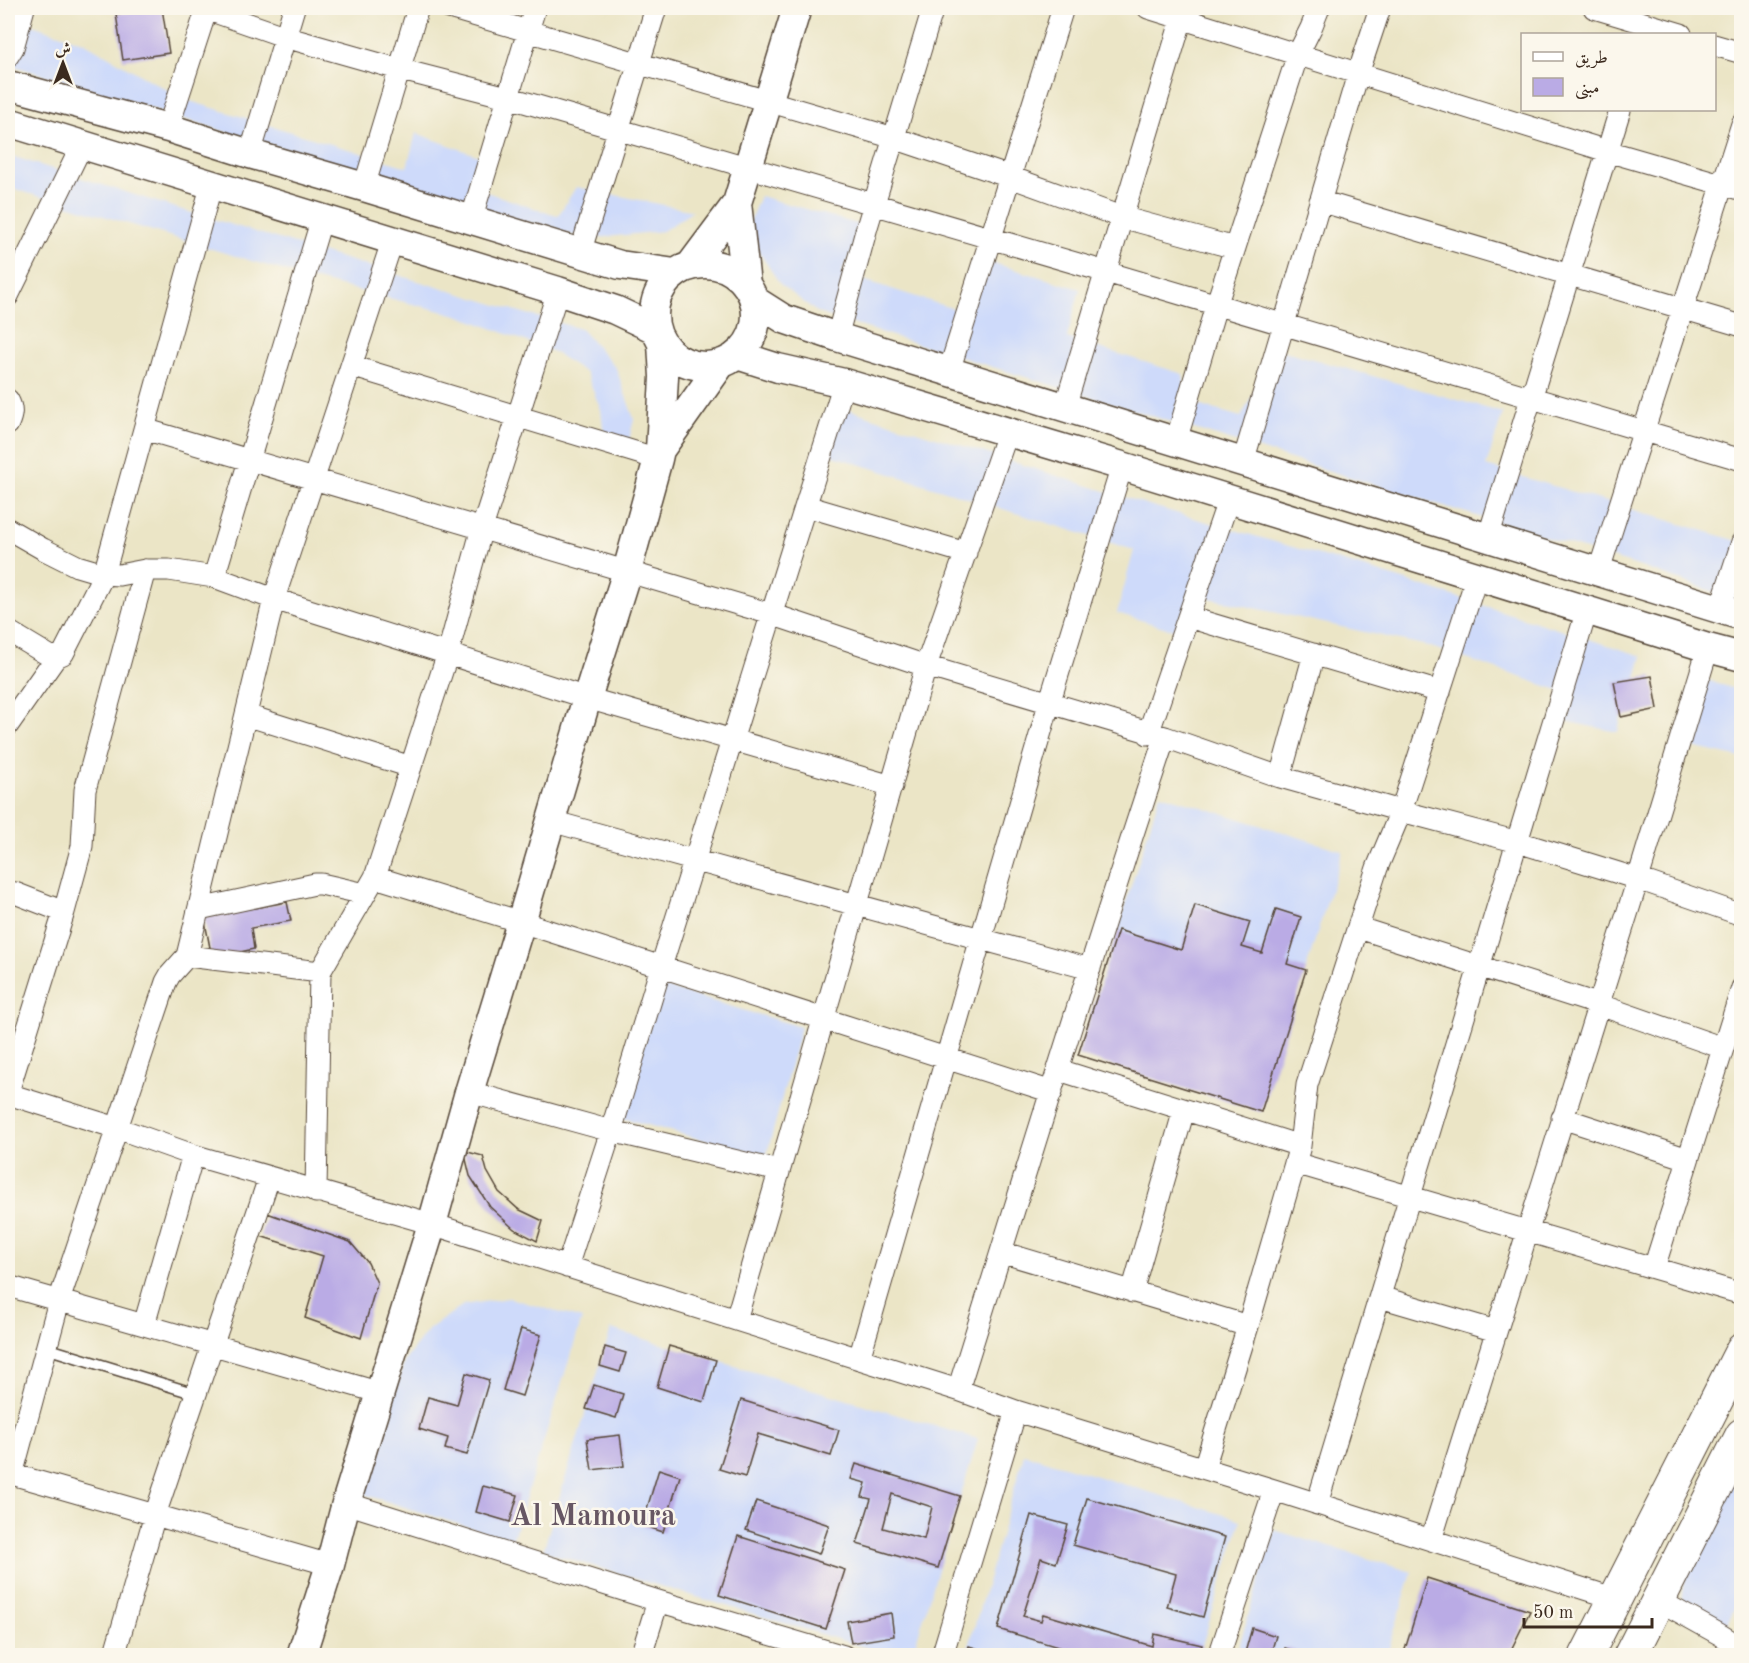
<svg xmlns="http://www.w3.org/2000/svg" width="1749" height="1663" font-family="'Old Standard TT',Amiri,serif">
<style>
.built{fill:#cedafa}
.building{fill:#baabe5;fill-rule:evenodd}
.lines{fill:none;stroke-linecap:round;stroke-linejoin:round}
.lane-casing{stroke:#554637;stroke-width:13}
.street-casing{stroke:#554637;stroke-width:23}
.secondary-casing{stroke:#554637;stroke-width:31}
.primary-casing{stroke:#554637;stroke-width:35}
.lane{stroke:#fff;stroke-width:10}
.street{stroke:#fff;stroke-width:21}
.secondary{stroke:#fff;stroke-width:28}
.primary{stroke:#fff;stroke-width:33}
.labels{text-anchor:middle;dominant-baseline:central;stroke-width:5;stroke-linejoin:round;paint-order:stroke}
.district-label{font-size:30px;font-weight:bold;fill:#675764;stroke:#fbf7ec}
</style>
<rect width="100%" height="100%" fill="#fbf7ec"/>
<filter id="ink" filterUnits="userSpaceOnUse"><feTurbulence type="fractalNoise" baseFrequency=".0167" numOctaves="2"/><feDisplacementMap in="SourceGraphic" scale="12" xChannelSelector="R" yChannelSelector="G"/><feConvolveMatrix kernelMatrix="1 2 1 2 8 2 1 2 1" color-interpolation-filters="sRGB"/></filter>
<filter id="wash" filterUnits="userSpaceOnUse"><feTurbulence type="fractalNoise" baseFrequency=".008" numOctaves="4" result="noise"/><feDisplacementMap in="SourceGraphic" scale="24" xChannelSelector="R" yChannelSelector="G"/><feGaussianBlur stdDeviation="1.35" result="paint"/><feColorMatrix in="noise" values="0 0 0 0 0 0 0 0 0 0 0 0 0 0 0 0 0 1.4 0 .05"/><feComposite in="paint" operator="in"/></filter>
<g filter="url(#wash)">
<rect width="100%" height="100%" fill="#ebe5c6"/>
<path class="built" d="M8,17L83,42L183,99L407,167L416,133L484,158L477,189L558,216L576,187L693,211L663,231L587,239L471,209L360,170L245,138L8,64Z
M8,155L179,209L527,314L581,329L616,368L634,419L627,449L605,444L601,410L586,373L554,352L457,315L308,278L8,187Z
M760,196L867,227L841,273L967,313L973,257L1080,289L1067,338L1183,374L1187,402L1241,417L1277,349L1503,413L1486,466L1741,542V601L1635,565L818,313L780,284L753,243L749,224Z
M837,406L1152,506L1381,573L1642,656L1636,678L1614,682L1621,717L1618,732L1564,721L1570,694L1428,646L1200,596L1190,635L1117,613L1134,550L827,454Z
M1704,679L1741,691V758L1684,745Z
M1160,794L1343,851L1261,1112L1078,1055Z
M661,986L801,1027L766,1157L622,1118Z
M509,1298L582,1319L512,1541L360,1493L405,1360L429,1329L463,1305Z
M611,1329L978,1439L912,1655H891L543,1551Z
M1024,1454L1241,1520L1199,1655L966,1656Z
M1741,1460V1595L1723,1632L1682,1602L1686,1569Z
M1274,1530L1412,1572L1387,1655L1236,1656Z"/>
<g id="blocks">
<path class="building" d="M160,8H162L169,53L123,60L116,14Z
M1652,676L1658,709L1621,717L1614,682Z
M287,902L291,921L251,928L254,949L212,958L204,917Z
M1195,905L1250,922L1242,947L1262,953L1276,909L1301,917L1287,964L1306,970L1261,1112L1078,1055L1118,930L1181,950Z
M464,1151L483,1156L487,1171L499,1192L518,1209L543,1221L537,1241L514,1229L490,1207L470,1176Z
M267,1213L350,1242L368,1263L377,1283L361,1338L305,1318L323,1256L260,1236Z
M521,1329L541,1335L522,1396L503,1390Z
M669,1346L716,1360L704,1402L657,1387Z
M605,1347L626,1353L620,1372L600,1366Z
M466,1373L489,1380L467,1455L445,1449L448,1438L419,1429L428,1397L457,1405Z
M594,1385L623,1394L616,1418L586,1409Z
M741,1400L839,1430L831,1456L758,1434L745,1477L719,1469Z
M620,1435L624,1466L592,1470L587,1439Z
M856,1464L960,1496L938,1568L857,1544L871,1499L862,1497L866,1483L851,1479ZM892,1494L932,1507L924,1539L883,1528Z
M659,1469L680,1476L663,1532L642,1525Z
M483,1486L518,1495L510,1522L476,1512Z
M1087,1498L1225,1537L1203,1617L1167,1607L1176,1574L1073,1545Z
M756,1501L829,1525L819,1554L746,1530Z
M1031,1515L1068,1525L1056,1563L1041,1558L1023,1616L1041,1621L1043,1614L1152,1646L1154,1634L1202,1645L1199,1656H1088L998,1629Z
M738,1536L845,1570L826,1629L719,1595Z
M1427,1578L1530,1611L1508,1656H1403Z
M891,1613L894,1636L851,1643L847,1621Z
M1252,1628L1276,1636L1270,1656H1244Z
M969,1646L998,1655V1656H966Z
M1285,1648L1307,1655V1656H1283Z"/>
</g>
</g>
<g filter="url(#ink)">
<use href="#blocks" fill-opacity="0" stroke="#554637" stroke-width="1.5"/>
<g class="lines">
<g class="lane-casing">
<path id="lane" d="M46,1348L196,1394"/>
</g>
<g class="street-casing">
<path id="street" d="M203,8L292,39L398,69L507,97L1106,272L1742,460
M449,8L894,138L1010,177L1121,217L1235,248
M1148,8L1607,151L1742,190
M1594,8L1681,34
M1714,45L1742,53
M8,56L13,48L24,8
M168,128L207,8
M250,154L294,8
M364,187L418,8
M1320,201L1742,326
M471,220L535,8
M580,253L656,8
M8,296L82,145
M837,337L867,227L933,8
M351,366L658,459
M949,371L1063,8
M8,400C13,409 12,415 8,424
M1065,407L1185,8
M144,429L771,614L926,666L1165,737L1280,777L1401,811L1518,842L1638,879L1742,915
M1176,441L1216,306L1298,54L1311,28L1319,8
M1243,462L1358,74L1380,8
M806,506L966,553
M8,529L43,549L77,566L104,574L119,575L145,570H169L214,577L274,599L587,698L892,786
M1488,538L1620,110
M1599,570L1742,124
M214,577L322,218
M1720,609L1742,542
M1188,617L1440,692
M8,631L48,655L56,657
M246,715L411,767
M8,725L56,657L63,654L104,574L212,183
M1148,734L1229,498
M1280,777L1314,654
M551,821L1090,969
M375,877L521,922L1052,1092
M8,892L15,893L64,912
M199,909L315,884H321L365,894
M1359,928L1597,1004L1723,1048
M187,956L320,972
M1059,1070L1300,1146
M8,1092L64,912L82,846L85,790L145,570
M469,1092L611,1131L779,1171
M8,1094L117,1128L193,1155L432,1224L958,1390L1016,1411L1274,1490L1616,1599
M1562,1118L1688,1159
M1295,1163L1742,1294
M316,1192L320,972L375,877L448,653L482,528L558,291
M1001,1252L1248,1326
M567,1267L611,1131L661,967L844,383
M1654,1268L1742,988
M8,1286L381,1393
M1132,1292L1184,1110
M1380,1297L1496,1331
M736,1320L926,666L1008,431
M144,1325L193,1155
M859,1359L1049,704L1122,466
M958,1390C1026,1173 1092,954 1165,737
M1204,1468L1248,1326L1300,1146L1307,1085L1377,868L1401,811L1477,576
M8,1473L330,1565
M12,1475L59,1301L166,982L170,975L187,956L274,599L393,239
M346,1503L658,1601L844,1656
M1317,1504L1587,610
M1431,1540L1638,879L1708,648
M1658,1600L1719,1634L1742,1648
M114,1656L155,1515L269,1178
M641,1656L658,1601
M942,1656L1016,1411
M1219,1656L1274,1490"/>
</g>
<g class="secondary-casing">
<path id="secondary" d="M8,85L168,128L250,154L364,187L620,265L675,273
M8,122L558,291L615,310L655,329
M737,203L746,285
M654 315a51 51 0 1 1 102 0a51 51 0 1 1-102 0Z
M690,266L737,203L797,8
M754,300L784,319L837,337C1139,429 1441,521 1742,616
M737,355L778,368L844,383L1122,466L1708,648L1742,657
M660,450L721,364
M301,1656L330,1565L346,1503L432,1224L469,1092L521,922L587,698L627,571L658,459L660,450L664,377L662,343"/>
</g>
<g class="primary-casing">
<path id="primary" d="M1586,1656L1742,1350
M1630,1656L1742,1435"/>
</g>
<use href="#lane" class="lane"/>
<use href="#street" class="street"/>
<use href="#secondary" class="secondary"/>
<use href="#primary" class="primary"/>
</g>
</g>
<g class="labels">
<g class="district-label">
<text x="593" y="1517">Al Mamoura</text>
</g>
</g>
<rect width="1749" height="1663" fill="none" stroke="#fbf7ec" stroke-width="30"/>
<rect x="1521" y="33" width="195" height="78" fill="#fbf7ec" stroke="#aea59a" stroke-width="1.5"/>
<rect x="1533" y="52" width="30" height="9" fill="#ffffff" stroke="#aea59a" stroke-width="1.5"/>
<text x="1575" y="63" font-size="18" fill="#3b2a1e">طريق</text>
<rect x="1533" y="78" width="30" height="18" fill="#baabe5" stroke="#aea59a" stroke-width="1.5"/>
<text x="1575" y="93" font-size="18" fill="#3b2a1e">مبنى</text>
<g transform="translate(63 63)" stroke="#fbf7ec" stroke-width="4.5" paint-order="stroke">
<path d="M0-4.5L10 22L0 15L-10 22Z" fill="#3b2a1e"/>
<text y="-9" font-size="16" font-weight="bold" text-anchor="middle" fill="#3b2a1e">ش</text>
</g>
<path d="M1524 1618v9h128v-9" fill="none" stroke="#3b2a1e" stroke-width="3"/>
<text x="1533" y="1618" font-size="18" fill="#3b2a1e" stroke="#fbf7ec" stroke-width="4.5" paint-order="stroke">50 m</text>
</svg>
